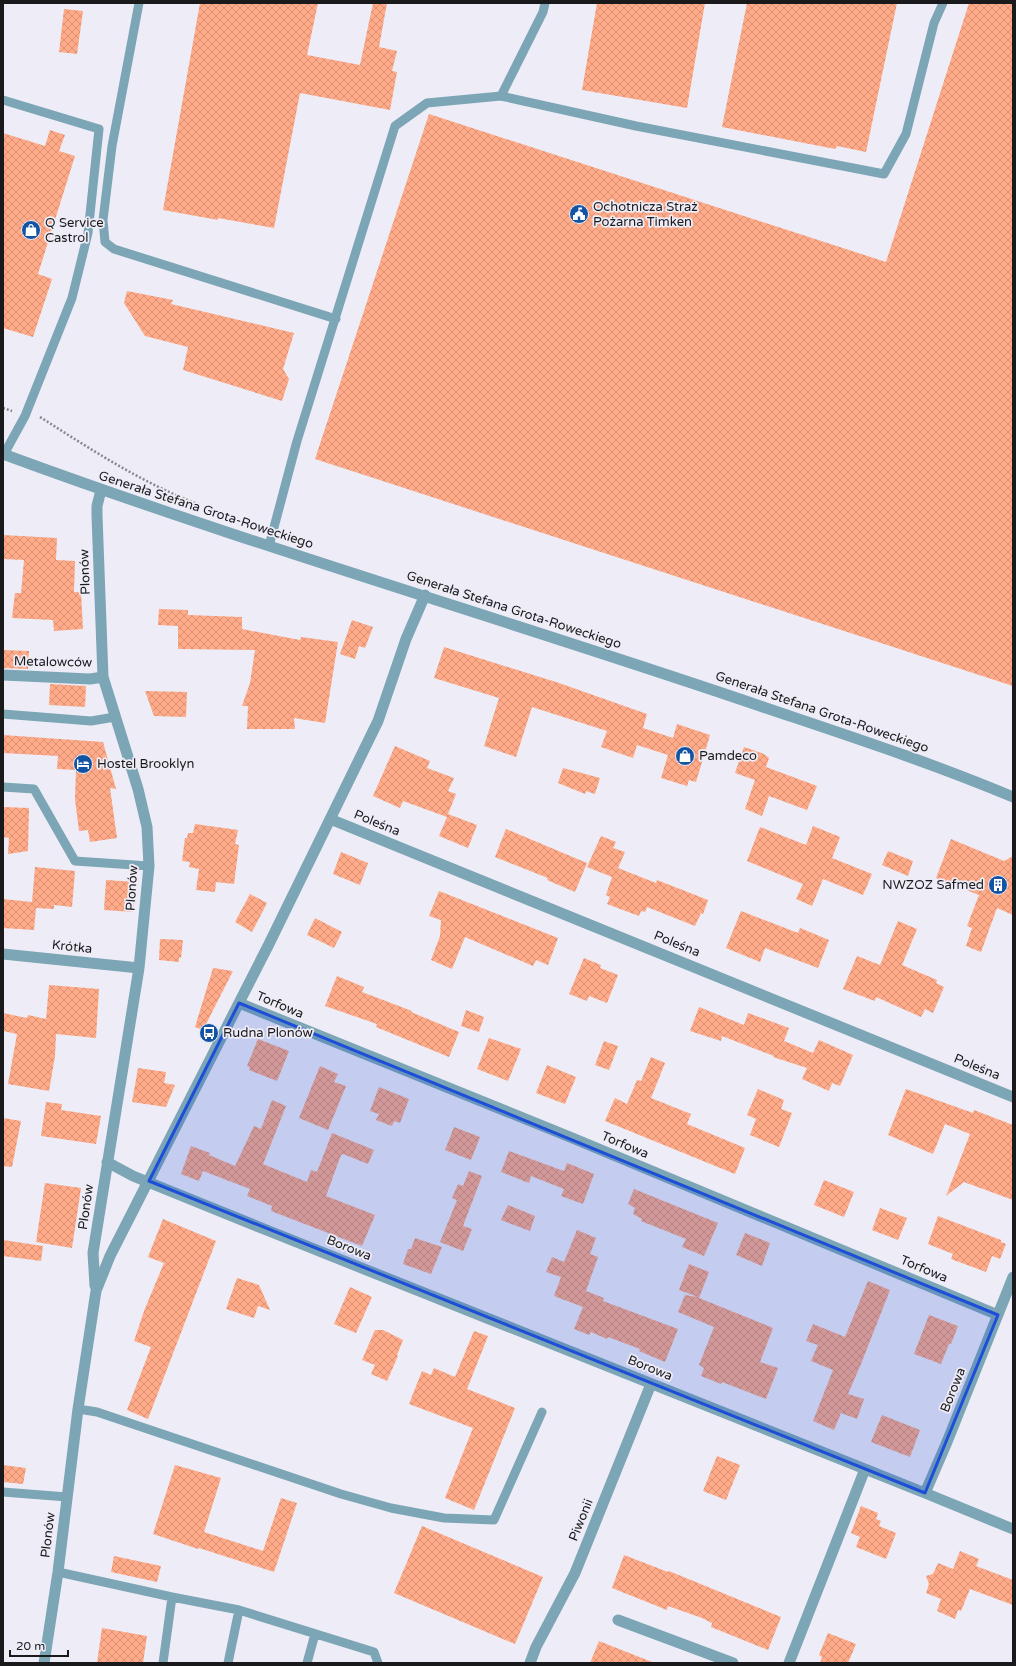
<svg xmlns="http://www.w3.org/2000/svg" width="1016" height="1666" font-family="'Varela Round',sans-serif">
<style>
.building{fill:url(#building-cross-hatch)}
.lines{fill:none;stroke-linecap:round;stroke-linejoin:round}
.path{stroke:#87878d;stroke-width:2.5;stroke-dasharray:2 2;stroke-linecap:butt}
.service{stroke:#7ca5b5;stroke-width:9}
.minor{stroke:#7ca5b5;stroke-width:11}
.tertiary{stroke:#7ca5b5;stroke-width:11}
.marked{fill:#1d4ed8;fill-opacity:0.2;stroke:#1d4ed8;stroke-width:3;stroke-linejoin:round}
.labels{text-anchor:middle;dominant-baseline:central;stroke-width:3.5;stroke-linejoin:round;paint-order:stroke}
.poi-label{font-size:13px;fill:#1a1a1d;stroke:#eeedf7;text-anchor:start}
.street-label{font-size:13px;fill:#1a1a1d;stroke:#eeedf7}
</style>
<defs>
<pattern id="building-cross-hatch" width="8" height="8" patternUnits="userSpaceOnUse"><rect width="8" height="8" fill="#fa8"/><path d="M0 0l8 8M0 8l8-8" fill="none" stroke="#da9275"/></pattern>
</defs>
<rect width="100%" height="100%" fill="#eeedf7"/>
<path class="building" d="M200,3H318L307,55L360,65L373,3H387L379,47L397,51L392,71L397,72L390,110L300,93L274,228L218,218V220L163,210Z
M597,3H705L687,108L582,90Z
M747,3H897L866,152L837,146L835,149L722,127Z
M969,3H1013V686L315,459L429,114L886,262Z
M64,9L83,11L77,54L59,52Z
M50,130L65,135L59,151L75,156L38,274L52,279L33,337L3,328V133L45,146Z
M127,291L173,300L171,304L294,333L283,369L289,379L282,401L183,370L188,347L145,336L124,303Z
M3,535L57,538L56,560L75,561L74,592H81L83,629L54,631L53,620L12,618L15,593H21L24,560L3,559Z
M159,609L188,610V615L242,617V629L300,640L301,637L338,642L325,723L294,718L295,729H247L248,706H242L250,683L255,650L178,649V626L158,625Z
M352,620L373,627L365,648L359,646L355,659L340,654Z
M444,647L559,683L647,714L643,728L673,738L677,724L710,735L696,782L689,780L687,786L661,778L668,755L637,745L633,758L601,747L607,731L532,707L516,757L484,746L499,698L434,678Z
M3,650L29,651L28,669L3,668Z
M50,684L86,686L85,707L49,705Z
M145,691L187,692L186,717L154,716Z
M3,735L103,742L116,789L110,788L117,838L90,842L88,830L79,831L75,799L76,770L57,769L58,756L3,753Z
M395,746L430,761L427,768L454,778L448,791L456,794L448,814L477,825L468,848L439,836L447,817L403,801L400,808L373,796Z
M744,747L764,754L769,758L766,767L817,786L807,810L769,796L762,816L745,809L755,780L735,773Z
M563,768L600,778L595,794L586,791L585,794L558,783Z
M3,807L29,808L28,851L8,854L9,838L3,837Z
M195,824L238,830L235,844L239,845L234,884L216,882L215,892L196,890L199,869L189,867L190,862L182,861L185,838H187L188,833H193Z
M813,826L840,837L832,858L872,874L863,895L823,879L812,906L796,899L803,884L747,861L760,827L806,845Z
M506,829L587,863L575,892L547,880L548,878L495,857Z
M601,836L616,842L613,848L625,852L618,868L656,883L657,880L708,900L703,914L701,913L695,926L647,907L645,912L641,911L639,916L607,904L610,897L606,895L612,877L587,867Z
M951,839L1004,861L1013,856V915L997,908L981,952L966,946L972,928L967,926L979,895L936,878Z
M888,851L913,861L908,876L882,865Z
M341,852L368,863L360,885L333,874Z
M35,867L75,871L72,907L54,905V909L36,908L34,930L3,928V899L32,902Z
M106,880L135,882L133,912L104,910Z
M439,891L558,938L548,965L536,960L533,966L465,937L452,969L431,960L440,936L441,920L429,916Z
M250,894L267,903L252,932L235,922Z
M741,911L798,933L800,928L829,940L818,968L765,948L760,962L726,948Z
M315,918L342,932L334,948L307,935Z
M898,921L917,929L902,965L937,980L936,983L944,987L933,1013L925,1009L921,1017L876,997L875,1001L843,989L857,956L880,965Z
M160,939L183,940L181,958L179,957V962L159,960Z
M584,958L601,965L600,968L618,975L607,1003L589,996L587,1001L569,994Z
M213,968L233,971L203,1030L195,1027Z
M337,976L364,987L362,992L412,1011L411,1012L459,1032L449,1057L376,1027L377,1024L325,1006Z
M49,985L99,989L96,1038L56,1034L55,1056L49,1091L8,1084L17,1034L3,1031V1013L27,1018L28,1015L46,1019Z
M699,1007L744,1025L748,1013L789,1028L784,1041L813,1053L819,1040L853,1055L840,1086L832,1083L829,1091L802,1079L807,1068L773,1057L774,1056L722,1036L721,1041L690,1031Z
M466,1010L484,1017L479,1032L461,1026Z
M489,1038L521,1049L508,1081L477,1069Z
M258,1039L289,1051L277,1081L249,1070L250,1067L247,1066Z
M604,1041L618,1046L609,1070L595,1065Z
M651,1057L665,1063L651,1098L691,1114L687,1124L745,1148L735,1174L605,1121L615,1098L627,1104L637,1080L641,1081Z
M547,1065L576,1077L565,1104L536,1093Z
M320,1066L338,1074L334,1082L346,1086L328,1130L299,1118Z
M138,1068L166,1072L164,1083L175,1085L166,1107L132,1102Z
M379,1087L409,1099L400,1123L394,1121L392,1126L376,1120L379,1114L370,1111Z
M758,1089L784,1100L781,1109L792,1113L779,1147L750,1135L756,1119L747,1115Z
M906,1089L973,1113L974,1110L1013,1125V1200L964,1182L946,1196L970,1134L945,1124L933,1154L888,1135Z
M272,1100L286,1106L263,1164L307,1182L311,1170L317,1172L332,1133L374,1150L368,1164L343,1154L341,1155L326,1196L375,1215L362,1246L271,1211L272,1206L247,1196L250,1189L203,1171L199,1181L181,1174L191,1146L210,1153L209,1155L235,1166L254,1126L261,1129Z
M46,1102L62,1104L61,1110L101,1116L96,1144L41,1136Z
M3,1118L21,1121L12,1167L3,1166Z
M454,1127L480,1137L471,1160L445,1150Z
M509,1151L564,1171L567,1163L594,1174L583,1204L561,1196L564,1189L531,1176L529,1183L501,1172Z
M469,1171L482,1176L463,1226L472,1229L463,1251L440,1242L457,1200L452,1198L458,1184L463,1186Z
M824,1180L854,1192L844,1217L814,1205Z
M45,1183L81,1188L72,1248L36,1242Z
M634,1189L718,1223L704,1256L682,1247L686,1239L641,1221L642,1219L633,1214L635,1208L628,1204Z
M508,1205L535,1216L530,1231L501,1220Z
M880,1208L907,1218L898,1240L872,1230Z
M938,1216L1001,1240V1242L1006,1244L1000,1259L992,1256L986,1272L951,1259L953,1254L928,1244Z
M163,1219L216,1241L148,1419L127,1410L151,1347L134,1341L144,1311L164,1263L148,1257Z
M577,1230L596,1238L590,1254L598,1257L586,1291L604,1298L603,1301L678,1329L665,1362L639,1351L640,1349L608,1337L607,1339L591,1332L589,1335L574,1329L583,1307L554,1296L561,1277L546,1272L552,1257L564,1262Z
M745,1233L770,1243L762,1266L736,1255Z
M415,1238L442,1247L431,1274L403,1264L408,1249H411Z
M3,1240L43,1246L41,1261L3,1256Z
M689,1264L709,1272L699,1298L773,1328L760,1362L778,1368L766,1399L722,1382L721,1384L701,1376L704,1368L699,1365L714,1327L678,1312L685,1295L698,1297L679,1290Z
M237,1278L259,1285L270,1310L258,1306L254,1318L226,1309Z
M868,1281L890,1290L861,1364L848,1394L864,1399L857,1419L841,1413L834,1430L813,1421L833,1370L811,1361L818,1345L806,1341L813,1324L845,1337Z
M350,1287L372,1297L356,1333L334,1324Z
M929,1315L958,1326L951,1344H949L941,1364L914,1354Z
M375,1330H383L403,1340L397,1355L398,1356L387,1381L371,1374L375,1365L362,1360Z
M474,1331L488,1336L467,1389L515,1408L474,1510L445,1498L473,1428L409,1404L422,1371L431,1375L434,1368L455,1377Z
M882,1415L920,1430L910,1457L871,1442Z
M717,1456L740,1465L726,1500L703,1491Z
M3,1465L26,1468L23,1484L3,1482Z
M175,1465L221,1478L204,1532L263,1551L281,1498L297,1503L274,1572L199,1548L198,1549L153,1534Z
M861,1506L878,1513L876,1519L881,1521L879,1526L896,1533L886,1559L856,1547L860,1537L851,1533Z
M422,1526L543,1577L515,1644L394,1593Z
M960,1551L979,1559L976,1566L1013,1580V1605L970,1589L961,1611L958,1610L955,1619L937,1611L941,1599L926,1593L929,1584L926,1576L933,1574L938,1563L953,1569Z
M624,1555L668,1572L669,1571L781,1617L768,1650L711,1627L712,1623L702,1618L668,1606L667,1610L612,1588Z
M114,1556L161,1566L157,1582L111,1572Z
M102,1628L147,1636L143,1663H97Z
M828,1633L856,1644L848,1663H820L822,1657L819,1655Z
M599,1641L652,1662V1663H590Z"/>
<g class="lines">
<path class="path" d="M3,408L12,411
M40,417C92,450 142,483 200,505"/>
<path class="service" d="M139,3L112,146L103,220L105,242L114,249L336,319
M501,96L543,12L545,3
M3,100L99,129L88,233L72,298L25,416L3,456
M269,546L297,441L395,126L427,103L501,96L636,126L884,174L906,134L934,23L943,3
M3,714L91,721L115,717
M3,787L34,789L75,861L149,866
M78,1409L97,1412L341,1494L391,1508L444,1518L494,1520L542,1412
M3,1492L67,1497
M58,1572L172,1597L239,1610L374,1652L378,1663
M163,1663L172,1597
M228,1663L239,1610
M307,1663L315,1634"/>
<path class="minor" d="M3,675L90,679L103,677
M330,819L1013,1097
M3,954L139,968
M239,1003L570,1137L998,1315
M107,1162L133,1176L264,1229L925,1493L1013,1529
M95,1286L93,1253L139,968L149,866L147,827L138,789L103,677L97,516V506L101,490
M925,1493L947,1442L1013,1277
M618,1620L733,1663
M44,1663L58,1572L78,1409L96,1291L110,1256L269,944L378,721L406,639L425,595
M530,1663L536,1647L575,1573L651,1384
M789,1663L865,1469"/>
<path class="tertiary" d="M3,454C255,547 512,621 766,708C849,736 932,763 1013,797"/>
</g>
<path class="marked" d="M239,1003L998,1315L925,1493L149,1181Z"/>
<defs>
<g id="civic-disc" transform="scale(1)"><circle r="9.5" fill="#1353a3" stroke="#eeedf7"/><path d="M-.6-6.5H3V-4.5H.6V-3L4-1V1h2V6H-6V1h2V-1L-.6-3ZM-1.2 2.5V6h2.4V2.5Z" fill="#fff"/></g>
<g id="shop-disc" transform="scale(1)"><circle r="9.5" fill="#1353a3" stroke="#eeedf7"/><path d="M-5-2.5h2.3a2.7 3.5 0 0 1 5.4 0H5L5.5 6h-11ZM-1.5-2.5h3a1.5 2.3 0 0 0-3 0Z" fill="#fff"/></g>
<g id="hotel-disc" transform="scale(1)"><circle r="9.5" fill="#1353a3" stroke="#eeedf7"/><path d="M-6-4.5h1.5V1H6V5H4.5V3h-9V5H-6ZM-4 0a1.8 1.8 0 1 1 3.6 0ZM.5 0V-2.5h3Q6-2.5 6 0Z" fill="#fff"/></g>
<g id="building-disc" transform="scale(1)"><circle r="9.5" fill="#1353a3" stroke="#eeedf7"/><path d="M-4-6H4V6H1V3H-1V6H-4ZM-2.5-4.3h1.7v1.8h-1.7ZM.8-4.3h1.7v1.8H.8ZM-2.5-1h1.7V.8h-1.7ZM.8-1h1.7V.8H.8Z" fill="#fff"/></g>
<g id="bus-disc" transform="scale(1)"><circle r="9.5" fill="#1353a3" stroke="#eeedf7"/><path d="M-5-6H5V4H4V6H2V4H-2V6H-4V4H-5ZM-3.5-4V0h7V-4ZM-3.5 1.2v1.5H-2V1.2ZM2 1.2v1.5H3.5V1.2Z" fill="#fff"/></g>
</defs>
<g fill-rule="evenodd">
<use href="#civic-disc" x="579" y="214"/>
<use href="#shop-disc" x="31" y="230"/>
<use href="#shop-disc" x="685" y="756"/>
<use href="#hotel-disc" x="83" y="764"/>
<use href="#building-disc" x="998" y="885"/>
<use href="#bus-disc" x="209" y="1033"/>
</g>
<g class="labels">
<g class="poi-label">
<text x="593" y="207">Ochotnicza Straż<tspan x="593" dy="15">Pożarna Timken</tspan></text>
<text x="45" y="223">Q Service<tspan x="45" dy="15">Castrol</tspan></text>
<text x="699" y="756">Pamdeco</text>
<text x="97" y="764">Hostel Brooklyn</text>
<text x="984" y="885" text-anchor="end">NWZOZ Safmed</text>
<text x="223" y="1033">Rudna Plonów</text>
</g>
<g class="street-label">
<text transform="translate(206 510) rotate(18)">Generała Stefana Grota-Roweckiego</text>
<text transform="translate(85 572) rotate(-92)">Plonów</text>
<text transform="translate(514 610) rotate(18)">Generała Stefana Grota-Roweckiego</text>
<text transform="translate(53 662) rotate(1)">Metalowców</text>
<text transform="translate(822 712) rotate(19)">Generała Stefana Grota-Roweckiego</text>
<text transform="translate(377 823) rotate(22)">Poleśna</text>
<text transform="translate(132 888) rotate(-86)">Plonów</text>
<text transform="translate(677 944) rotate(22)">Poleśna</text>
<text transform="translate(72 947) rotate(6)">Krótka</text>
<text transform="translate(280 1005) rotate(23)">Torfowa</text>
<text transform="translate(977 1067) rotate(22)">Poleśna</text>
<text transform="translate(625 1145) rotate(23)">Torfowa</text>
<text transform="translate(86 1207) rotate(-82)">Plonów</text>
<text transform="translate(349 1248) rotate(22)">Borowa</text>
<text transform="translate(924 1269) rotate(23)">Torfowa</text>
<text transform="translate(650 1368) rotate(22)">Borowa</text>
<text transform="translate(953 1390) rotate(-68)">Borowa</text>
<text transform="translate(581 1520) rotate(-68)">Piwonii</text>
<text transform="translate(48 1535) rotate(-83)">Plonów</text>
</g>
</g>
<rect width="1016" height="1666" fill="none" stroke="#1a1a1d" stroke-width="8"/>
<path d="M10 1650v6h58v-6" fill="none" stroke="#1a1a1d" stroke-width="2"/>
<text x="16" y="1650" font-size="12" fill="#1a1a1d" stroke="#eeedf7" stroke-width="3" paint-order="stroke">20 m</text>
</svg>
